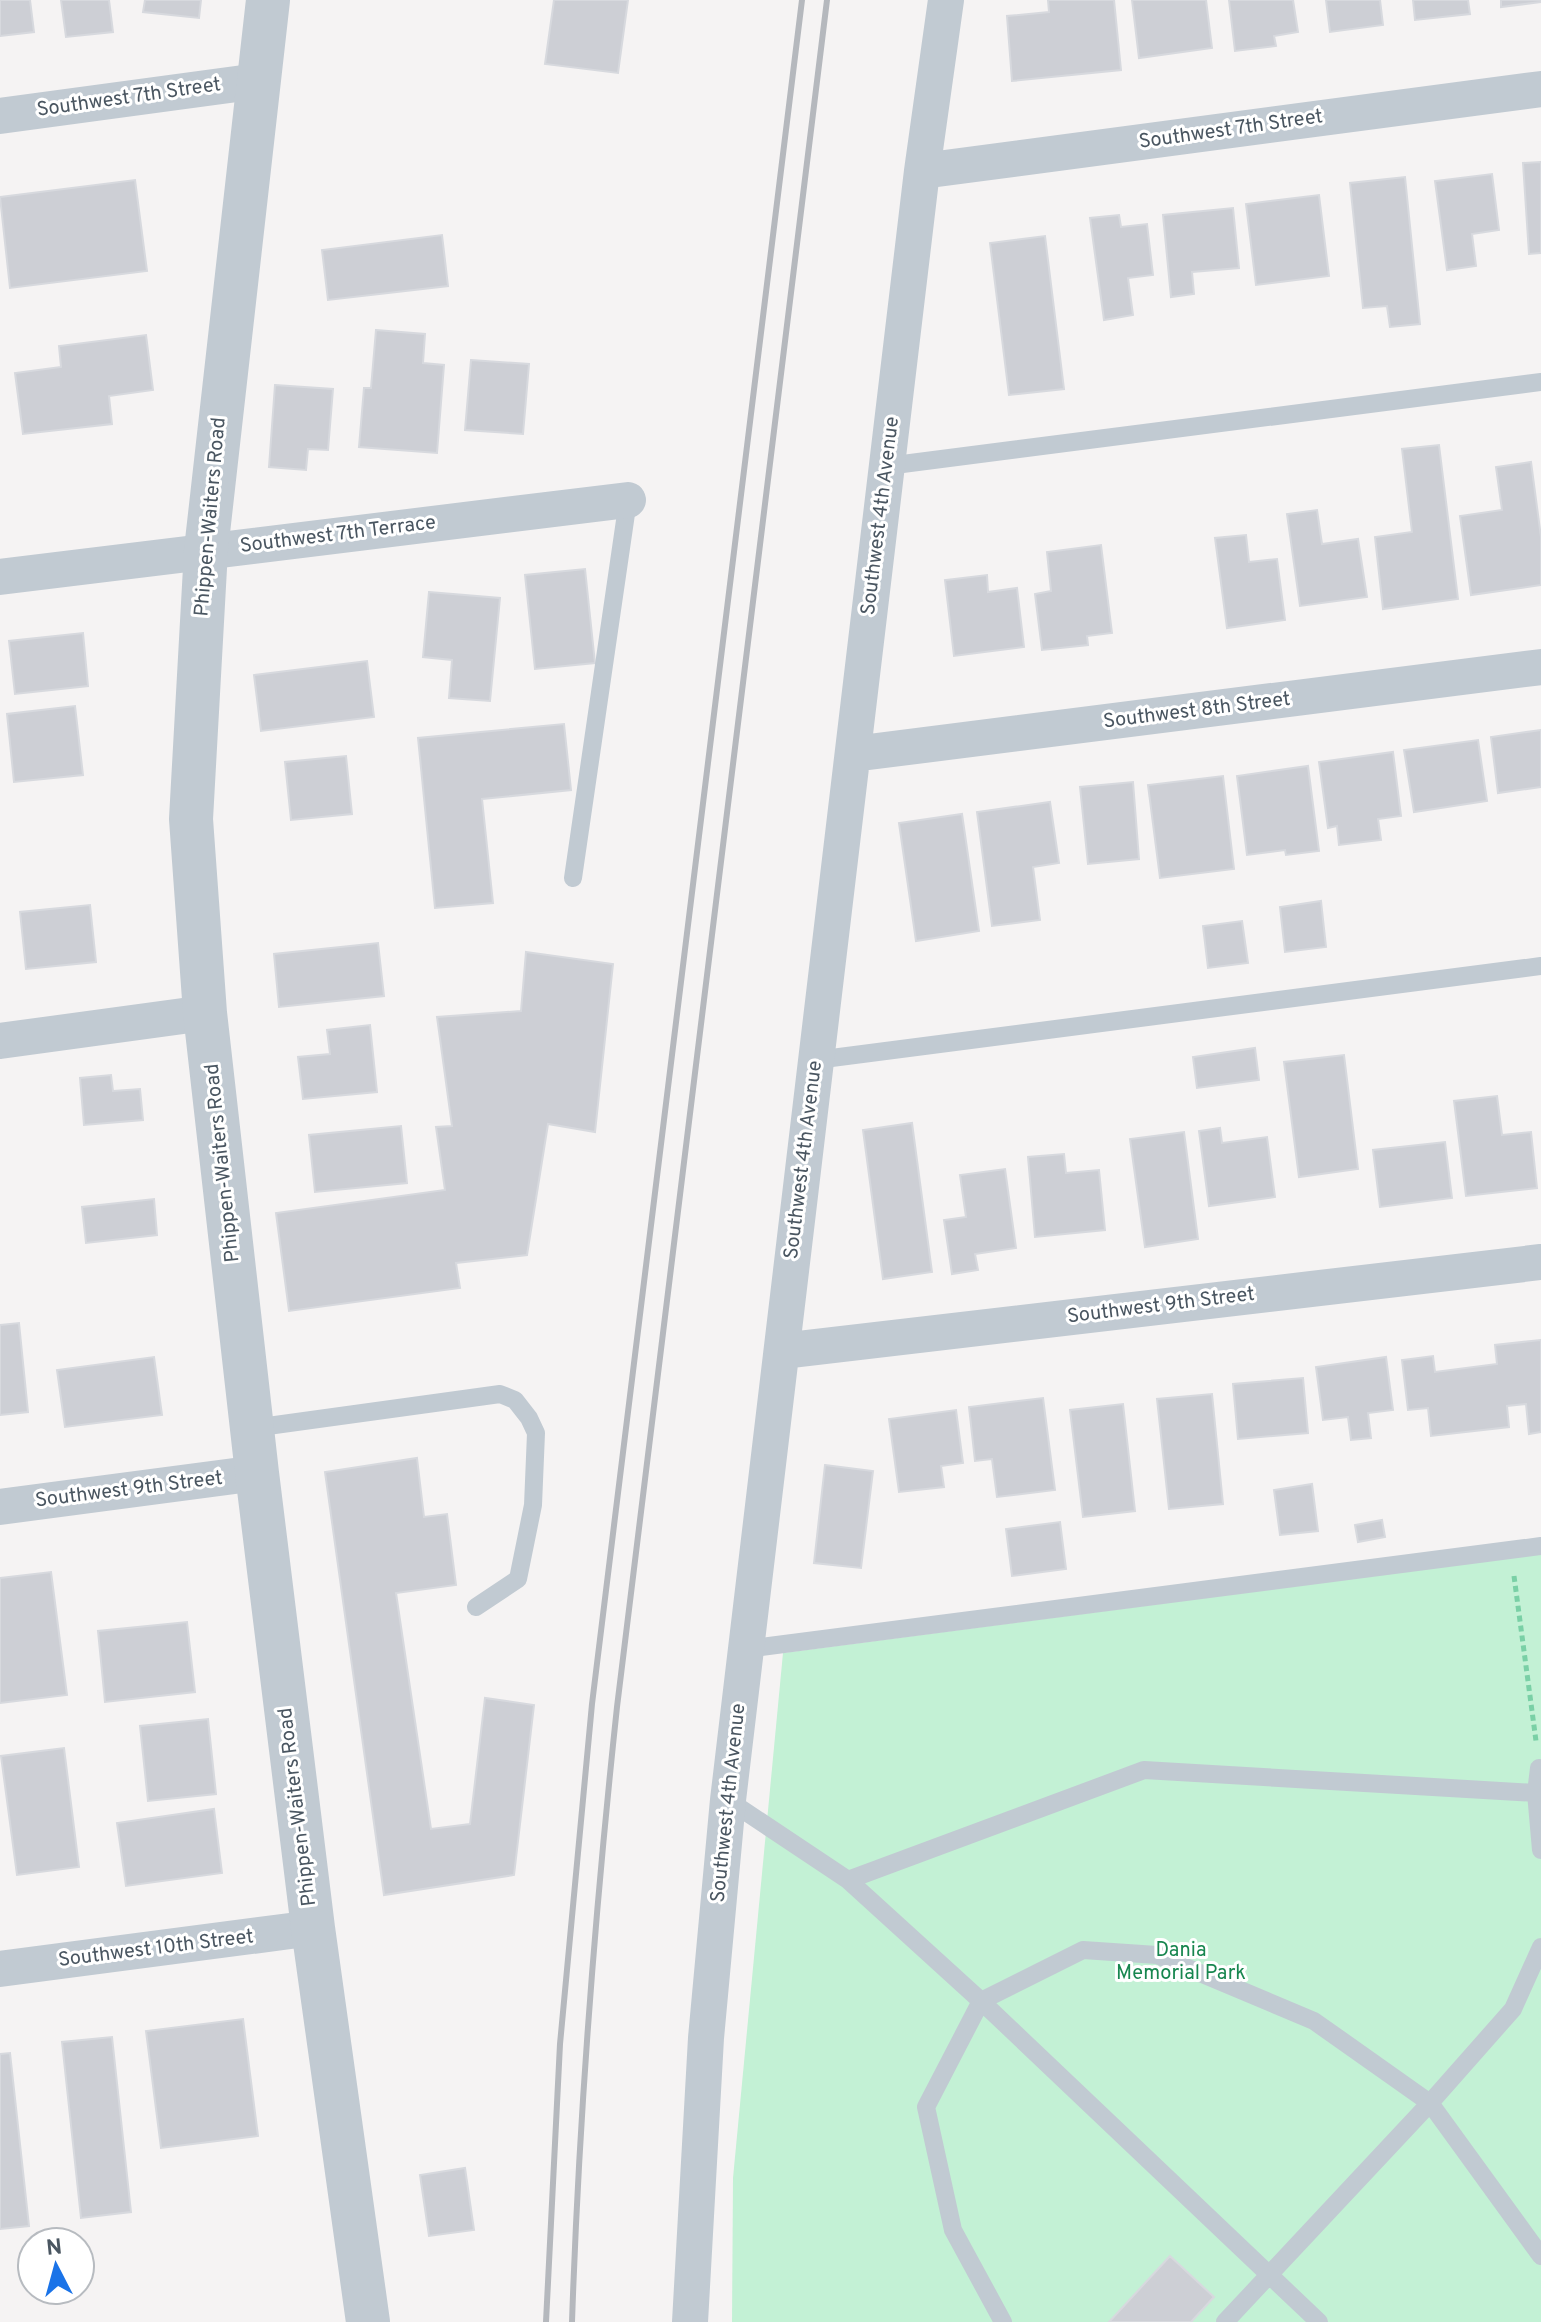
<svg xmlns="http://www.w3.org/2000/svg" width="1541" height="2322" font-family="Overpass,sans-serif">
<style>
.green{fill:#c3f1d5}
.building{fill:#cdcfd5;stroke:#d7d9de;stroke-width:2}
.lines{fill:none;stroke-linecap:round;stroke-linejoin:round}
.path{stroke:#7ad0a6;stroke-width:5;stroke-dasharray:6 4;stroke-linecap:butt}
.service{stroke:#c1cad2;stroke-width:18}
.minor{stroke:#c1cad2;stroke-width:36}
.tertiary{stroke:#c1cad2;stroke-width:44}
.rail{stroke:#b5b8bd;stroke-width:6}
.labels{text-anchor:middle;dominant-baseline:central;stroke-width:6;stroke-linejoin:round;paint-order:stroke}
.street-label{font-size:20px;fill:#4a5661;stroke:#fff}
.park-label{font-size:20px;fill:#17864f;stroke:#fff}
</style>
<rect width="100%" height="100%" fill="#f5f3f3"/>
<path class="green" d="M1541,1554V2322H732L733,2178L783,1653Z"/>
<path class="building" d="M0,0H30L34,32L0,36Z
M61,0H109L113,32L66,37Z
M145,0H201L199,18L143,12Z
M554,0H628L618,73L545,64Z
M1048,0H1114L1121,70L1012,81L1007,16L1049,12Z
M1132,0H1206L1212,48L1139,58Z
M1229,0H1293L1298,32L1274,36L1276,46L1235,51Z
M1326,0H1380L1383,25L1330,32Z
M1413,0H1468L1470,14L1415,20Z
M1501,0H1541V2L1501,7Z
M1541,162V253L1529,254L1523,163Z
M1492,174L1499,230L1472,234L1476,266L1447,270L1435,181Z
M1405,177L1420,324L1390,327L1387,306L1363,308L1350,183Z
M135,180L147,271L10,288L0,197Z
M1319,195L1329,276L1256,285L1246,204Z
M1233,208L1239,268L1192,272L1194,294L1171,297L1163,215Z
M1119,215L1121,227L1147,224L1153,275L1128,278L1133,315L1104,320L1090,218Z
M442,235L448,286L328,300L322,250Z
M1045,236L1064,389L1009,395L990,243Z
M376,330L425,334L423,363L444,365L437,453L359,447L364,388H371Z
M146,335L153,390L109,396L112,424L23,434L15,373L61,367L59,346Z
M471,360L529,364L523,434L465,430Z
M275,385L333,389L328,450L308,449L306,470L269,467Z
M1439,445L1458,599L1383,609L1375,537L1412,532L1402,449Z
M1531,462L1541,537V585L1471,595L1460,516L1502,510L1496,467Z
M1317,510L1322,544L1358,539L1367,597L1300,606L1287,514Z
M1246,535L1249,562L1277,559L1285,620L1227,628L1215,538Z
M1101,545L1112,633L1087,636L1088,645L1042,650L1035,594L1051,591L1047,552Z
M585,569L595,663L535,669L525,575Z
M987,575L988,592L1017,588L1024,647L954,656L945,580Z
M429,592L500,598L490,701L449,698L452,660L423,657Z
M83,633L88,686L15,694L9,641Z
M367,661L374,717L261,731L254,675Z
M75,706L83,775L14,782L7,714Z
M564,724L571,790L482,799L493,903L435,908L418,738Z
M1541,730V787L1498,793L1491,737Z
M1478,740L1487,801L1414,812L1404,750Z
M1393,752L1401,816L1378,819L1381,840L1339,845L1337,826L1328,828L1319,762Z
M346,756L352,814L291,820L285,762Z
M1308,766L1319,851L1286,855L1285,850L1247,855L1237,776Z
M1223,776L1234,869L1160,878L1148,785Z
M1133,782L1139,859L1088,864L1080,787Z
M1050,802L1059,863L1033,867L1040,920L992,926L977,812Z
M962,814L979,931L916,941L899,823Z
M1321,901L1326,947L1285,952L1280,907Z
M90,905L96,962L26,969L20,912Z
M1242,921L1248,963L1208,968L1203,926Z
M378,943L384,996L279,1007L274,954Z
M526,952L613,964L595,1132L548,1124L527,1255L456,1263L460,1288L289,1311L276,1213L445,1190L436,1127L452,1126L437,1017L521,1011Z
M370,1025L377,1092L303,1099L298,1057L330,1054L327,1030Z
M1255,1048L1259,1080L1197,1088L1193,1057Z
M1344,1055L1358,1169L1299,1177L1284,1062Z
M111,1075L113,1091L140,1089L143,1120L84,1125L80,1078Z
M1497,1096L1502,1135L1531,1132L1537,1188L1466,1196L1454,1101Z
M912,1123L932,1272L883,1279L863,1130Z
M401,1126L407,1183L315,1192L309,1135Z
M1220,1128L1222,1143L1267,1137L1275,1197L1209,1206L1199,1131Z
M1184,1132L1198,1239L1145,1247L1130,1139Z
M1445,1142L1452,1198L1380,1207L1373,1150Z
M1064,1154L1066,1173L1099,1170L1105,1230L1035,1237L1028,1157Z
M1005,1169L1016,1248L975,1254L978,1270L952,1274L944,1220L966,1217L960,1175Z
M154,1199L157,1235L86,1243L82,1207Z
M19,1323L28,1412L0,1415V1325Z
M1541,1340V1432L1529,1434L1526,1404L1507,1406L1509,1427L1431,1436L1428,1408L1408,1410L1402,1360L1433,1356L1435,1372L1497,1364L1495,1345Z
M154,1357L162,1415L65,1427L57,1370Z
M1386,1357L1393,1410L1368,1413L1371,1438L1351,1440L1348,1417L1323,1420L1316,1367Z
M1303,1378L1308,1433L1238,1439L1233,1384Z
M1212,1394L1223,1504L1169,1509L1157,1399Z
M1043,1398L1055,1490L997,1497L992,1459L975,1461L969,1407Z
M1123,1404L1135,1511L1083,1517L1070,1410Z
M956,1410L963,1463L941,1466L944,1487L899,1492L889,1419Z
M417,1458L424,1517L447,1514L456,1585L396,1593L431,1829L470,1824L485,1698L534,1705L514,1875L384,1895L325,1472Z
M825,1465L873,1471L861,1568L814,1563Z
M1312,1484L1318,1531L1280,1535L1274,1490Z
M1382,1520L1385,1537L1358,1542L1355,1525Z
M1060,1522L1066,1569L1012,1576L1006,1529Z
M51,1572L67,1695L0,1703V1578Z
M187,1622L195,1692L105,1702L98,1631Z
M208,1719L216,1794L148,1801L140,1726Z
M64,1748L79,1867L17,1875L1,1756Z
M214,1809L222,1873L126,1886L117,1823Z
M243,2019L258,2136L161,2148L146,2031Z
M112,2037L131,2212L81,2218L62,2042Z
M10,2053L29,2226L0,2229V2054Z
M465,2168L474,2230L429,2236L420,2175Z
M1170,2256L1214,2297L1191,2322H1109Z"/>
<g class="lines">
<path class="path" d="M1514,1576L1536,1741"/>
<path class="service" d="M887,466L1541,382
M573,878L628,500
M816,1060L1541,966
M253,1428L500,1394L515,1400L529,1418L536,1433L533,1505L518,1579L476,1607
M746,1649L1541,1546
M1539,1768L1536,1793L1541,1850
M728,1800L848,1880L981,2001L1319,2322
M848,1880L1144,1770L1536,1793
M1003,2322L953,2230L926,2107L981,2001L1083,1950L1157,1955L1314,2021L1430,2103L1541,2256
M1225,2322L1430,2103L1513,2009L1541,1947"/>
<path class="minor" d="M0,116L258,81
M922,171L1541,89
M0,577L628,500
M853,754L1541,667
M0,1041L205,1013
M782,1351L1541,1262
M0,1507L257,1473
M0,1969L313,1928
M690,2322L706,2038L728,1800L922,171L946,0"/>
<path class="tertiary" d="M268,0L206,550L191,819L205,1013L257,1473L313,1928L368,2322"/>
<path class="rail" d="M546,2322L560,2044L592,1704L802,0
M572,2322C579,2116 595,1912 617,1707L827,0"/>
</g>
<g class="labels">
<g class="street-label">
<text transform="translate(129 98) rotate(-8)">Southwest 7th Street</text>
<text transform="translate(1231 130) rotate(-8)">Southwest 7th Street</text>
<text transform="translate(881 516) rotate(-83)">Southwest 4th Avenue</text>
<text transform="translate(211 517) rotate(-85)">Phippen-Waiters Road</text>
<text transform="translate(338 535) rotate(-7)">Southwest 7th Terrace</text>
<text transform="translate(1197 711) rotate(-7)">Southwest 8th Street</text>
<text transform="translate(804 1160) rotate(-83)">Southwest 4th Avenue</text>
<text transform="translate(223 1163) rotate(-96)">Phippen-Waiters Road</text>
<text transform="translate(1161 1306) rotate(-7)">Southwest 9th Street</text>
<text transform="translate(129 1490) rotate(-7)">Southwest 9th Street</text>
<text transform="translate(729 1803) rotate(-84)">Southwest 4th Avenue</text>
<text transform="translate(298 1807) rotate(-97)">Phippen-Waiters Road</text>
<text transform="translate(156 1949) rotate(-7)">Southwest 10th Street</text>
</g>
<g class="park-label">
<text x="1181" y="1951">Dania<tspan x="1181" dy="23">Memorial Park</tspan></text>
</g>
</g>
<g transform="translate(56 2266) rotate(354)"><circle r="38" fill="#ffffff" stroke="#b7bbc0" stroke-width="2"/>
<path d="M0-6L14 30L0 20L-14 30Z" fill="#1a73e8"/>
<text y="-12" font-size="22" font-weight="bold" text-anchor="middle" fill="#4a5661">N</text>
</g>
</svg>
